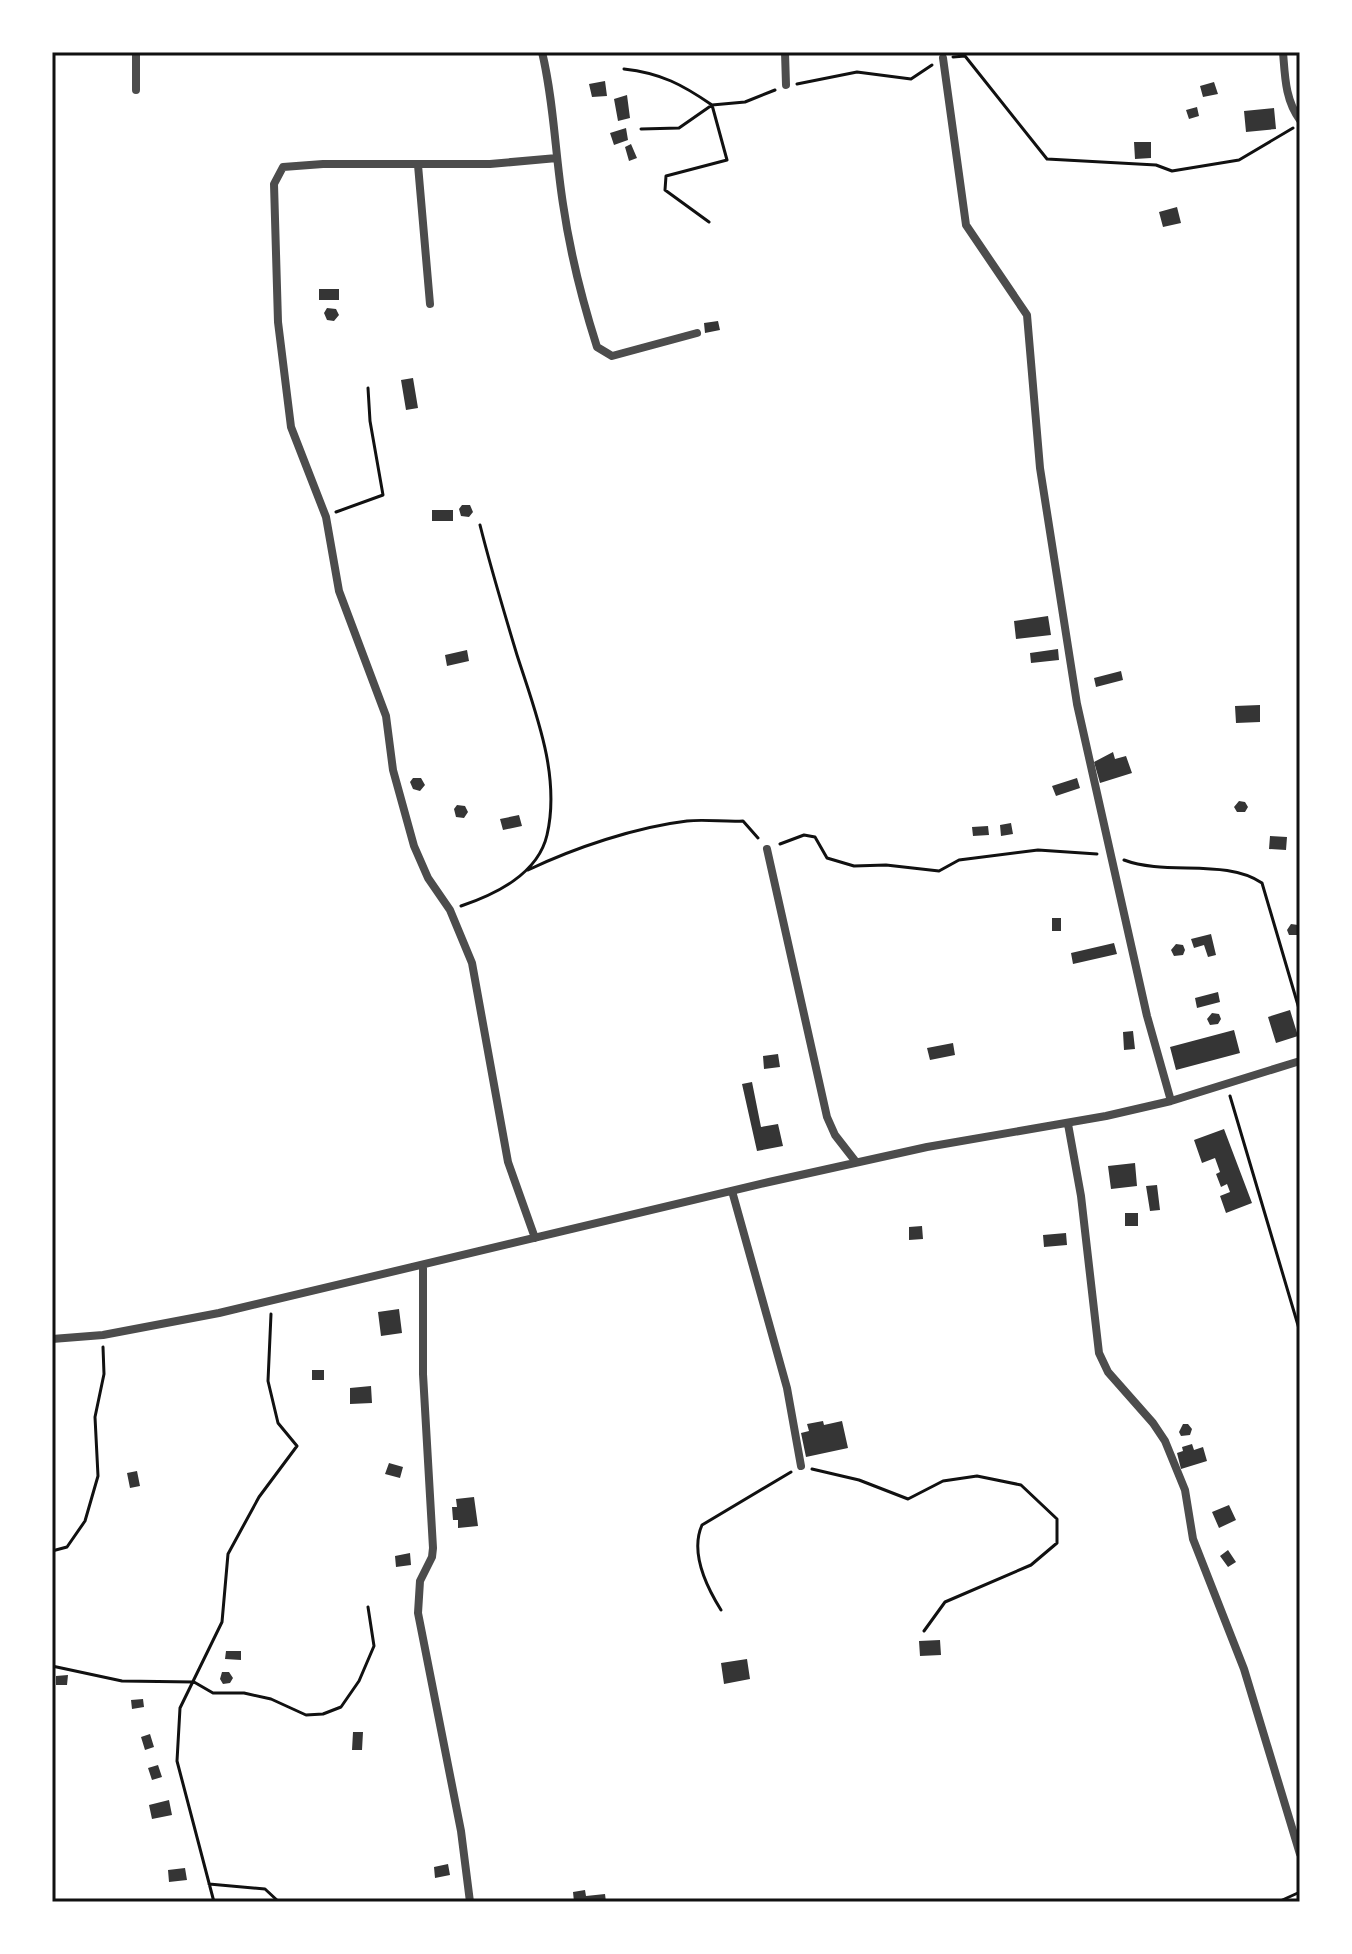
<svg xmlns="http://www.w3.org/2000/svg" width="1352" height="1954" font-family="'PT Sans',sans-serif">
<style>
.building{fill:#353535}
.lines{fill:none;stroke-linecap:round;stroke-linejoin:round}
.path{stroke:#111;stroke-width:3}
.minor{stroke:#4c4c4c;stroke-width:8}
.neatline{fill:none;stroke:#111;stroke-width:3}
</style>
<rect width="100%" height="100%" fill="#fff"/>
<path class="building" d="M605,81L607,96L592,97L589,84Z
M1214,82L1218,94L1203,97L1200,86Z
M627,95L630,118L618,121L614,99Z
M1197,107L1199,116L1189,119L1186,110Z
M1274,108L1276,129L1246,132L1244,111Z
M626,128L628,140L614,145L610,133Z
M1134,142H1151V158L1135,159Z
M631,144L637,158L629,161L625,147Z
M1177,207L1181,223L1163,227L1159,212Z
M319,289H339V300H319Z
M327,308L336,309L339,315L334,321L327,320L324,313Z
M718,321L720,330L705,333L704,323Z
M413,378L418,408L406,410L401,380Z
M462,505H470L473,512L469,517L461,516L459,509Z
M432,510H453V521H432Z
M1048,616L1051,635L1016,639L1014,621Z
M1058,649L1059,660L1031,663L1030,653Z
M467,650L469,661L447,666L445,655Z
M1121,671L1123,680L1096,687L1094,678Z
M1260,705V722L1236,723L1235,706Z
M1113,752L1115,759L1126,756L1132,773L1100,783L1094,762Z
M413,778H421L425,785L420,791L413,789L410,782Z
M1077,778L1080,788L1056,796L1052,786Z
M1239,801L1245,802L1248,807L1245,812H1237L1234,807Z
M457,805L465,806L468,812L464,818L456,817L454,809Z
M519,815L522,826L503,830L500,819Z
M1011,823L1013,834L1001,836L1000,825Z
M988,826L989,835L973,836L972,827Z
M1270,836L1287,837L1286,850L1269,849Z
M1052,918H1061V931H1052Z
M1291,924L1298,925L1300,930L1298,935H1289L1287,930Z
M1211,934L1216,955L1208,957L1204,945L1194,948L1191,939Z
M1114,943L1117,954L1073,964L1071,953Z
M1176,944L1183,945L1185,950L1183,955L1174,956L1171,950Z
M1218,992L1220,1002L1197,1008L1195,998Z
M1290,1010L1298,1036L1276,1043L1268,1017Z
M1212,1013L1219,1014L1221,1019L1218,1024L1210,1025L1207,1019Z
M1234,1030L1240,1053L1176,1070L1170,1047Z
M1133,1031L1135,1049L1124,1050L1123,1032Z
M953,1043L955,1055L930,1060L927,1048Z
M778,1054L780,1067L764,1069L763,1056Z
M752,1082L761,1127L778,1124L783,1146L757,1151L742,1084Z
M1224,1129L1252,1203L1226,1213L1220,1196L1230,1192L1227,1184L1221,1187L1216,1174L1220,1172L1215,1158L1202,1163L1194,1140Z
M1135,1163L1137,1186L1111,1189L1108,1166Z
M1157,1185L1160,1210L1150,1211L1146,1186Z
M1125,1213H1138V1226H1125Z
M922,1226L923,1239L909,1240V1227Z
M1066,1233L1067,1245L1044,1247L1043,1235Z
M399,1309L402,1333L381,1336L378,1312Z
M312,1370H324V1380H312Z
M371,1386L372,1403L350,1404V1388Z
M823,1421L824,1425L842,1421L848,1448L806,1457L801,1433L809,1431L807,1424Z
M1183,1424H1188L1192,1429L1190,1435L1181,1436L1179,1432Z
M1192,1444L1194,1450L1203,1447L1207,1461L1181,1469L1177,1453L1183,1451L1182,1447Z
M389,1463L403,1467L400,1478L385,1474Z
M137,1471L140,1486L130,1488L127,1473Z
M474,1497L478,1526L458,1528V1520H453L452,1507H457L456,1499Z
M1229,1505L1236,1520L1219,1528L1212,1512Z
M1228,1550L1236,1562L1228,1567L1220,1556Z
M410,1553L411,1565L396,1567L395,1556Z
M940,1640L941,1655L920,1656L919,1641Z
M226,1651H241V1660L225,1659Z
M747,1659L750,1679L724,1684L721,1663Z
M222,1672H229L233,1678L230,1683L223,1684L220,1679Z
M68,1675L67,1685H56V1676Z
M143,1699L144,1707L132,1709L131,1700Z
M353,1732H363L362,1750H352Z
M150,1734L154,1747L145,1750L141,1737Z
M158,1765L162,1777L152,1780L148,1768Z
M169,1800L172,1815L152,1819L149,1805Z
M448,1864L450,1875L435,1878L434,1867Z
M185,1868L187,1880L169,1882L168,1870Z
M585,1890L586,1896L605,1894L606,1902H574L573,1892Z"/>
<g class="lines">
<path class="path" d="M953,57L965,56L1047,159L1156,165L1172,171L1239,160L1293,128
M624,69C661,73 683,85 712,105L727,160L666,176L665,190L709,222
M797,84L857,72L911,79L932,65
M641,129L679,128L712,105L745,102L775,90
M336,512L383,495L370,421L368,388
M780,844L804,835L815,837L827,858L854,866L886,865L939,871L959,860L1038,850L1097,854
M1124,860C1166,876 1226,858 1262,883L1300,1012
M528,870C574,848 636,827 687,821C705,819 724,822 743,821L758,838
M461,906C496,894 538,874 547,835C561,775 535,711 517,655C504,612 491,569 480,525
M1230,1096L1300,1332
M812,1469L859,1480L908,1499L943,1481L977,1476L1021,1485L1057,1519V1543L1031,1565L945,1602L924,1631
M52,1551L67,1547L85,1521L98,1476L95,1417L104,1374L103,1347
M721,1610C706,1586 690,1552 702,1525L791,1472
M52,1666L122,1681L194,1682L213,1693H244L271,1699L306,1715L323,1714L341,1707L359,1681L374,1646L368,1607
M209,1884L265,1889L279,1902
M214,1902L177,1761L180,1708L222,1622L228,1554L259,1497L297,1446L278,1423L268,1381L271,1314
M1278,1902L1300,1892"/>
<path class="minor" d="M136,52V90
M542,52C554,102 555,153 563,204C570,252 582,300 597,347L612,356L697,333
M785,52L786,85
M1283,52C1285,76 1285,100 1300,120
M943,58L966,225L1027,315L1040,468L1077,704L1147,1016L1171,1101
M418,165L430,304
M767,849L827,1117L835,1135L856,1162
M1068,1124L1081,1196L1099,1353L1108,1372L1153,1423L1165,1441L1185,1490L1193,1539L1244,1669L1300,1854
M732,1191L787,1388L801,1466
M535,1238L508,1162L472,963L450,910L428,878L414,846L393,770L386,716L339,591L326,517L291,427L278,322L274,184L283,167L323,164H490L557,158
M423,1265V1374L433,1548L432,1557L420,1581L418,1613L461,1831L470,1902
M52,1339L103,1335L219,1313L769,1182L927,1147L1106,1116L1171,1101L1300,1061"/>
</g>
<rect width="1352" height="1954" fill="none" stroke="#ffffff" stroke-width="108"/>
<rect x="54" y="54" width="1244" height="1846" class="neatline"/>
</svg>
